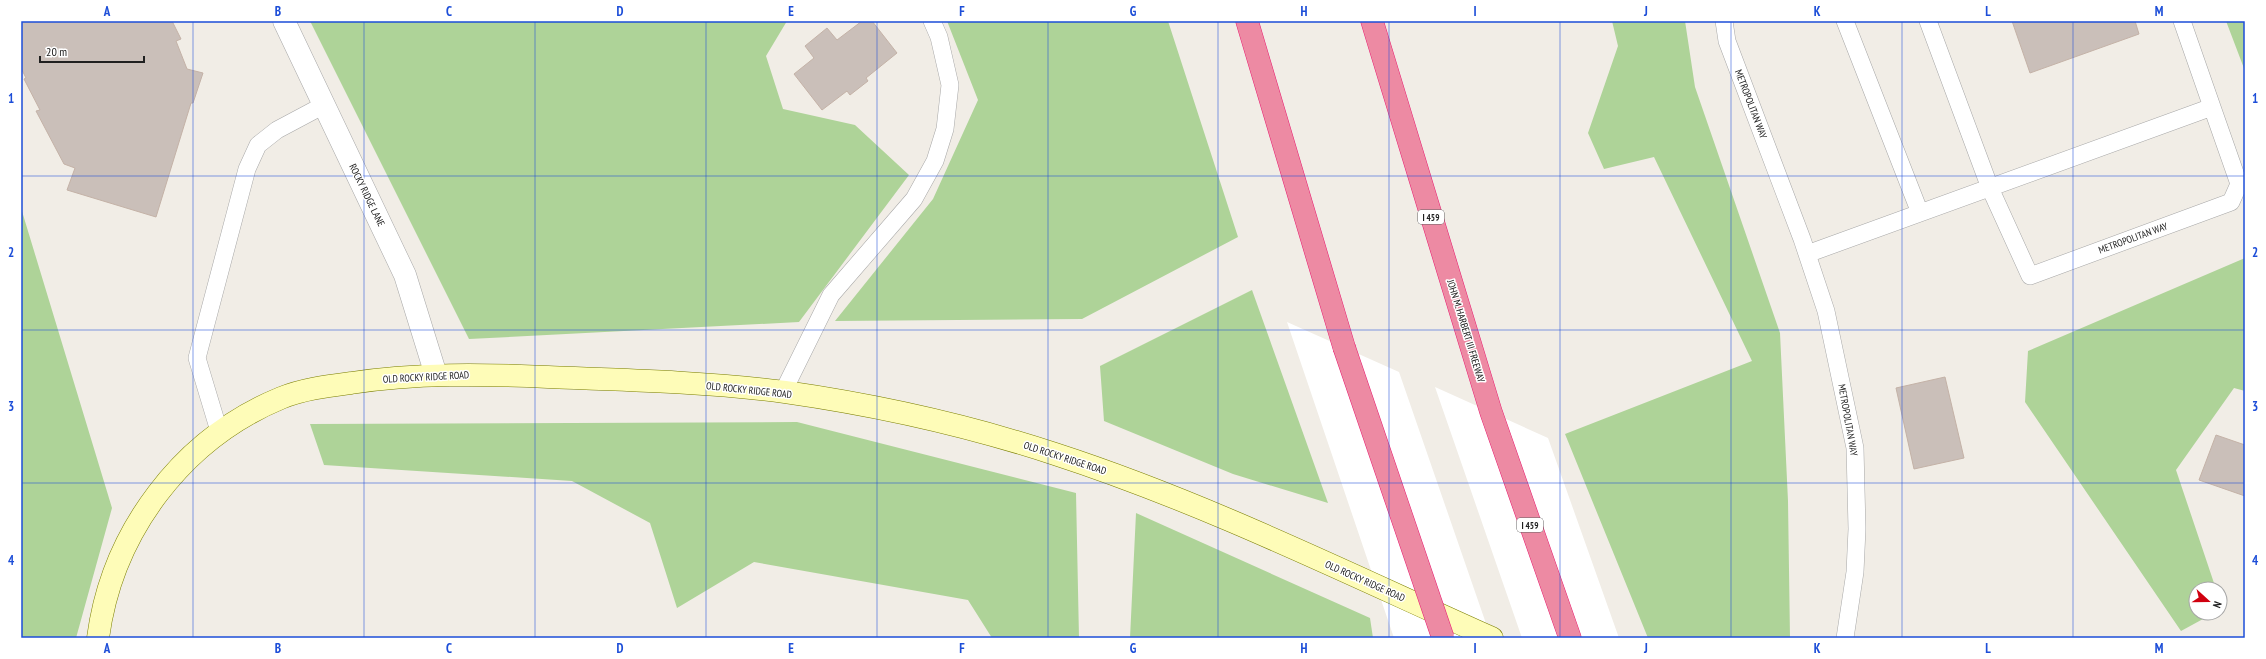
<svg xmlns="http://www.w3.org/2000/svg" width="2266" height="659" font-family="'PT Sans Narrow',sans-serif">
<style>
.forest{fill:#aed398}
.pier{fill:#fff}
.building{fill:#cabfb9;stroke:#c4b2a7}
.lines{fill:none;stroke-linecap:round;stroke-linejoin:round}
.lane-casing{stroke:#a7a7a7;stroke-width:18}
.street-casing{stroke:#a7a7a7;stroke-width:23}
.secondary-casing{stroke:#7a7e00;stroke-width:23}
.highway-casing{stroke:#e71c70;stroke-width:23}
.lane{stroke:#fff;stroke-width:17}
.street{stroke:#fff;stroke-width:22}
.secondary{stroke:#fefcb8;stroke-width:22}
.highway{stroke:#ed8aa3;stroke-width:22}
.highway-bridge-casing{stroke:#e71c70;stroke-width:23;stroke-linecap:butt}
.highway-bridge{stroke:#ed8aa3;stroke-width:22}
.grid{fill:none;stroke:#1d4ed8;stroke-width:1;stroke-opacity:0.55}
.labels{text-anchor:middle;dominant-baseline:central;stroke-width:3;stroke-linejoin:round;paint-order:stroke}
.shield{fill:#fff;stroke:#636363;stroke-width:1}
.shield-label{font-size:9px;font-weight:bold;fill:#202020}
.street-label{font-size:10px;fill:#202020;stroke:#fff}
.neatline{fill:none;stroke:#1d4ed8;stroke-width:1.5}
.grid-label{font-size:13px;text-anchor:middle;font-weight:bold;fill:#1d4ed8}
</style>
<rect width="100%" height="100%" fill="#f1ede6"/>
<path class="forest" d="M310,21H787L766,56L783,109L855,125L909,175L799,322L469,339Z
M947,21H1168L1238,237L1082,319L835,321L933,199L978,100Z
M1612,21H1685L1695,87L1780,333L1788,501L1790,638H1648L1565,434L1752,361L1654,157L1604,169L1588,133L1618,46Z
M2226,21H2245V71Z
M21,208L112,508L76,638H21Z
M2245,258V391L2234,388L2176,470L2216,589H2196V613H2214L2181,631L2025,402L2028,351Z
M1252,290L1328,503L1233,474L1104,421L1100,366Z
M797,422L1076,493L1079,638H992L968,600L754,562L677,608L650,523L572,481L324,465L310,424Z
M1136,513L1370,618L1373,638H1130Z"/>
<path class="pier" d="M1287,322L1399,372L1491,638H1394Z
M1435,387L1548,438L1619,638H1522Z"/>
<path class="building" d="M21,21H172L181,39L176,41L187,69L203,73L193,103H191L156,217L67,190L75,168L64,164L36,111L40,110L24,79L26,78L21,68Z
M862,21H872L897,53L866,78L868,81L850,95L847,91L822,110L794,74L814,58L805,46L827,28L837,40Z
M2012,21H2135L2139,34L2030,73Z
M1945,377L1964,458L1914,469L1896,388Z
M2216,435L2245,445V496L2199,480Z"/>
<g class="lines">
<g class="lane-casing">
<path id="lane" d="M1724,21L1727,41L1802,239L1826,311L1855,448L1857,529L1855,572L1845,638
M1845,21L1920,213
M1928,21L1990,188L2030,276L2231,202L2239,184L2212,107
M1807,254L2212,107L2182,21
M783,392L831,295L914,199L935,161L945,129L950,85L939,37L932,21
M219,431L197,358L247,169L258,145L277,130L324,105"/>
</g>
<g class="street-casing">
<path id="street" d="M284,21L405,275L436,375"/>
</g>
<g class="secondary-casing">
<path id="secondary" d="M98,638C112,532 182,439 281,398C303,389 328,386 351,383C416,373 482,374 548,377C627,380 707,382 785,392C876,405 967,425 1055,454C1203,502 1349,574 1492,638"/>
</g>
<g class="highway-casing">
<path id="highway" d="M1247,21L1344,347
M1372,21L1491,412L1570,638"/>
</g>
<use href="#lane" class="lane"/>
<use href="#street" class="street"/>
<use href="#secondary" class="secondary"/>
<use href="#highway" class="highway"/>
<g class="highway-bridge-casing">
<path id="highway-bridge" d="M1344,347L1443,638"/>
</g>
<use href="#highway-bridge" class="highway-bridge"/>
</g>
<path class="grid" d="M193,21V638M364,21V638M535,21V638M706,21V638M877,21V638M1048,21V638M1218,21V638M1389,21V638M1560,21V638M1731,21V638M1902,21V638M2073,21V638M21,176H2245M21,330H2245M21,483H2245"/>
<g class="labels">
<g class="shield">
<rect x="1418" y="210" width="26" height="14" rx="3"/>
<rect x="1517" y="518" width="26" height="14" rx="3"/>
</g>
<g class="shield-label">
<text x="1431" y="217">I 459</text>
<text x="1530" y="525">I 459</text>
</g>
<g class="street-label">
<text transform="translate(1751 104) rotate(69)">METROPOLITAN WAY</text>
<text transform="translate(367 195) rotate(64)">ROCKY RIDGE LANE</text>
<text transform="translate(2133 238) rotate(-20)">METROPOLITAN WAY</text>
<text transform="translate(1466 331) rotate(73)">JOHN M. HARBERT III FREEWAY</text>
<text transform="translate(426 377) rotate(-3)">OLD ROCKY RIDGE ROAD</text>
<text transform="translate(749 390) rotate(6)">OLD ROCKY RIDGE ROAD</text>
<text transform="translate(1848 420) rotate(80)">METROPOLITAN WAY</text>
<text transform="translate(1065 458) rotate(18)">OLD ROCKY RIDGE ROAD</text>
<text transform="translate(1365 581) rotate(24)">OLD ROCKY RIDGE ROAD</text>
</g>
</g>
<rect width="2266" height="659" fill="none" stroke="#ffffff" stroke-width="44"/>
<g transform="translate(2208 601) rotate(111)"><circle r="19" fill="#ffffff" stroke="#a6a6a6"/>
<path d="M0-3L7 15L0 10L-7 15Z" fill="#d0000f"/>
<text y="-6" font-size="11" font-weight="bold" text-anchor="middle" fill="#202020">N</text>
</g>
<path d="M40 56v6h104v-6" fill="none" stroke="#202020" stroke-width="2"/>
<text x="46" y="56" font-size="12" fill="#202020" stroke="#ffffff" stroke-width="3" paint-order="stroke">20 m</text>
<rect x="22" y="22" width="2222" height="615" class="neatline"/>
<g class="grid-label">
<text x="107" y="16">A</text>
<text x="278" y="16">B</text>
<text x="449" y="16">C</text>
<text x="620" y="16">D</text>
<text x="791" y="16">E</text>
<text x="962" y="16">F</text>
<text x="1133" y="16">G</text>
<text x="1304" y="16">H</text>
<text x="1475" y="16">I</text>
<text x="1646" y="16">J</text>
<text x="1817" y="16">K</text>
<text x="1988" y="16">L</text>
<text x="2159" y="16">M</text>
<text x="11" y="103">1</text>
<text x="2255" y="103">1</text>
<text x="11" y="257">2</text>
<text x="2255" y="257">2</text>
<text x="11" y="411">3</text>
<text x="2255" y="411">3</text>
<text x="11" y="565">4</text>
<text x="2255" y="565">4</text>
<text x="107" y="653">A</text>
<text x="278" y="653">B</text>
<text x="449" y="653">C</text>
<text x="620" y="653">D</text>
<text x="791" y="653">E</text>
<text x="962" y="653">F</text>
<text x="1133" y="653">G</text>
<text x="1304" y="653">H</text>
<text x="1475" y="653">I</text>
<text x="1646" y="653">J</text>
<text x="1817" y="653">K</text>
<text x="1988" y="653">L</text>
<text x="2159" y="653">M</text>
</g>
</svg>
